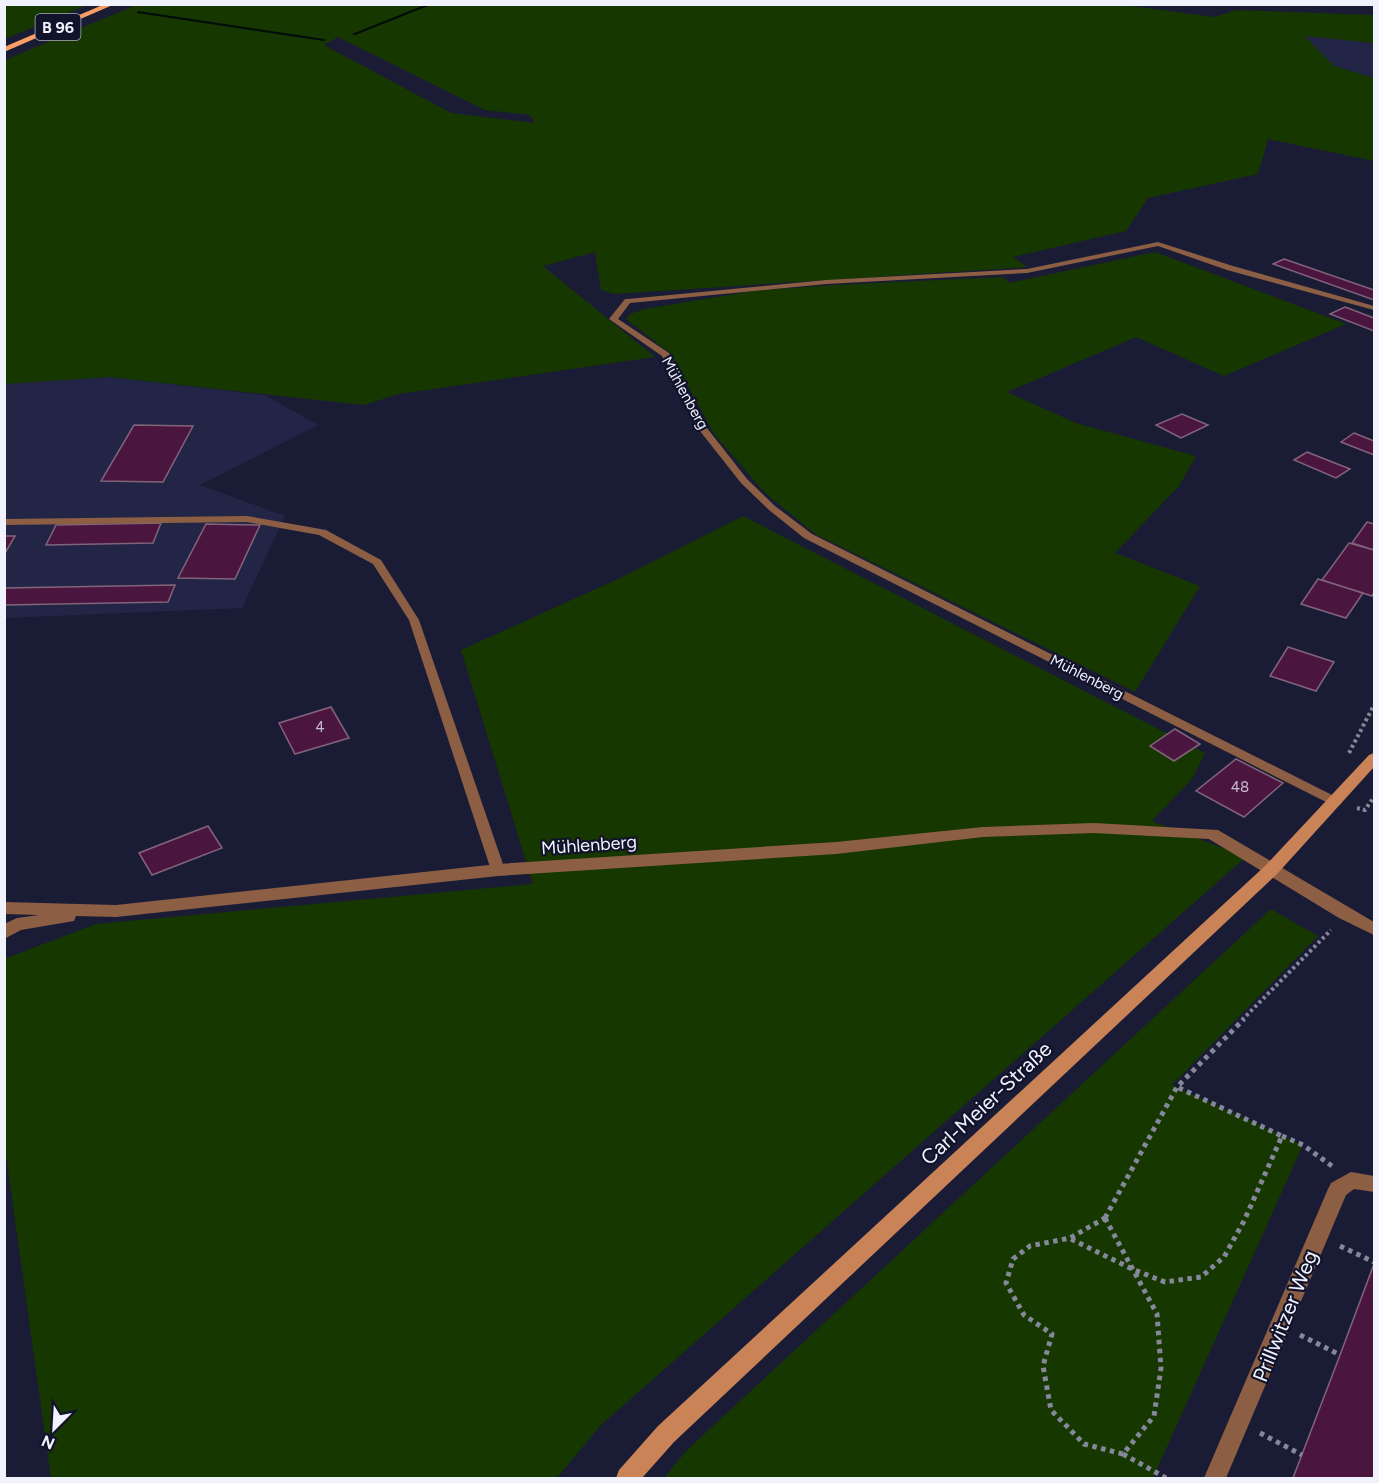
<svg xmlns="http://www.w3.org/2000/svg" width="1379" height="1483" font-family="Figtree,sans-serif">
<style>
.built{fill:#222545}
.green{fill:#173701;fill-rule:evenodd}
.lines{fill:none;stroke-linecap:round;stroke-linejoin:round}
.stream{fill:#020b0c;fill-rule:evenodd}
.building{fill:#4a163f;stroke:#82647a;stroke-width:1.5}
.path-far1{stroke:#85879a;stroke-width:4;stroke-dasharray:3 3;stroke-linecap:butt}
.path{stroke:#85879a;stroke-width:5;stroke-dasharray:4.5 4.5;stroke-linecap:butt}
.lane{fill:#8c5f45;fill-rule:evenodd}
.street{fill:#8c5f45;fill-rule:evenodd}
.secondary{fill:#ca8357;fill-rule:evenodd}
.primary{fill:#fb9e65;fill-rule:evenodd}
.labels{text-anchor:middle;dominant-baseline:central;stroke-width:4.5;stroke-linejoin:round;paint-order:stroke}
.far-street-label{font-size:15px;fill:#f0f2fd;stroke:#11132b}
.number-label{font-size:15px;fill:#c6bbce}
.shield{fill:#11132b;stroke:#adafbe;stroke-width:1.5}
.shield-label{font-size:16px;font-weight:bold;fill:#f0f2fd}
.street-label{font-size:18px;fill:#f0f2fd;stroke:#11132b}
.near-street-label{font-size:21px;fill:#f0f2fd;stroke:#11132b}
</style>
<rect width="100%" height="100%" fill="#1a1c36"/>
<path class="built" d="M1304,35L1374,43V78L1334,66Z
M109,377L265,395L318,425L200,485L285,516L242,608L5,618L4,384Z"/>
<path class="green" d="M5,4H87V5L5,39Z
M1116,4L1214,17L1237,10L1374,15V43L1305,36L1334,66L1374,78V161L1268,139L1258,174L1148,198L1126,231L1013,257L1028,267L614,294L601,290L595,252L543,266L655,357L399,394L364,405L109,377L5,384V60L136,5ZM338,37L485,110L530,115L535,123L451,113L324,45Z
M1155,252L1346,324L1224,376L1136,337L1007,392L1076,423L1196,456L1179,486L1115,553L1200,586L1135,692L815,534L764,492L714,434L670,353L626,319L630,314L645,309L753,291L833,285L1003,277L1009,283Z
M743,516L1205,753L1192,779L1152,821L1246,857L600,1426L557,1478H51L5,1148L4,959L96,924L533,884L461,650L620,578Z
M1271,909L1318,936L1172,1085L1303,1145L1153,1478H664L687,1450Z"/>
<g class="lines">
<path class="stream" d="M427,4H433L355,35L352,34Z
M138,11L324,39L326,40L324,41L137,13Z"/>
</g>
<path class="building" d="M1284,259L1374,290V300L1273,264Z
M1345,307L1374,318V331L1330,314Z
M1182,414L1208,425L1181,438L1156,425Z
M134,425L193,426L163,482L101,481Z
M1354,433L1374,441V455L1341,442Z
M1307,452L1350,469L1336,478L1294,460Z
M1367,522L1374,524V550L1352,543Z
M161,523L153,543L46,545L56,525Z
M206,524L260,525L235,579L178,578Z
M4,536H15L4,555Z
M1349,543L1374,550V592L1372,596L1322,580Z
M1318,579L1363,593L1346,618L1301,604Z
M175,585L168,602L4,605V588Z
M1288,647L1334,662L1316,691L1270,676Z
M331,707L349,738L295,754L279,723Z
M1175,729L1200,744L1174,761L1150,746Z
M1236,759L1283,783L1244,817L1196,791Z
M208,826L222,848L152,875L139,853Z
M1374,1264V1478H1293L1340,1355Z"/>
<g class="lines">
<path class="path-far1" d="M1349,753L1374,705
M1357,808L1365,810L1374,797
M1242,1020L1331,930"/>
<path class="path" d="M1282,1136L1303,1145L1332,1166
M1105,1218L1157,1314L1161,1368L1154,1416L1123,1454L1084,1444L1051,1410L1043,1366L1052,1334L1024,1315L1006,1283L1013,1259L1030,1246L1070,1238Z
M1105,1218L1177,1087L1244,1019
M1071,1239L1132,1269L1165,1282L1201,1277L1224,1257L1244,1221L1282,1136L1177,1087
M1340,1246L1374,1262
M1300,1335L1340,1355
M1260,1433L1302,1455
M1123,1454L1166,1478"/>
<path class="lane" d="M1158,242L1233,266L1374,306V310L1227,270L1158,246L1027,273L826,284L630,303L618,319L669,353L703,423L747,479L775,506L812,534L1340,799L1342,802L1340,805H1332L804,538L769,510L741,483L696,426L662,356L609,319L625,299H628L826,280L1027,269Z
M247,516L326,530L381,560L419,620L505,870L503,873H493L491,870L409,620L373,564L319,535L247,522L4,525V519Z"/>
<path class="street" d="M1094,823L1218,830L1374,922V935L1339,918L1209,839L1094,833L983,837L836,854L498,876L116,917L76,916L74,921L21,930L4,939V924L17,918L39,915L4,914V902L116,905L498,864L836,842L983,827Z
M1351,1172L1374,1176V1192L1354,1189L1346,1195L1226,1478H1204L1328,1189L1331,1183Z"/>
<path class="secondary" d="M1374,753V767L1277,874L674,1442L642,1478H616L619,1470L658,1426L1265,866L1369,755Z"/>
<path class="primary" d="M105,4H115L4,52V47Z"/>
</g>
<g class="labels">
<g class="far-street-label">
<text transform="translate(685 393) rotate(61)">Mühlenberg</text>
<text transform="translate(1087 677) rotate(27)">Mühlenberg</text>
</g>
<g class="number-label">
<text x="320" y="727">4</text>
<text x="1240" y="787">48</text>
</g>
<rect class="shield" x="35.5" y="14" width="45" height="26" rx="4.5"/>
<g class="shield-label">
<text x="58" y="27">B 96</text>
</g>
<g class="street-label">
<text transform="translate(589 845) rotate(-4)">Mühlenberg</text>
</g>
<g class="near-street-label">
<text transform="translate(986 1103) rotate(-43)">Carl-Meier-Straße</text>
<text transform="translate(1285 1316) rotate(-68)">Prillwitzer Weg</text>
</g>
</g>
<rect width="1379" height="1483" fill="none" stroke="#f0f2fd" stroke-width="12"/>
<g transform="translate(54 1429) rotate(204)" stroke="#11132b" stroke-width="4.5" paint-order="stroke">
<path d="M0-4.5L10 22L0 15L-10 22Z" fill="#f0f2fd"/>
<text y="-9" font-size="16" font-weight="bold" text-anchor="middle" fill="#f0f2fd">N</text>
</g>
</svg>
